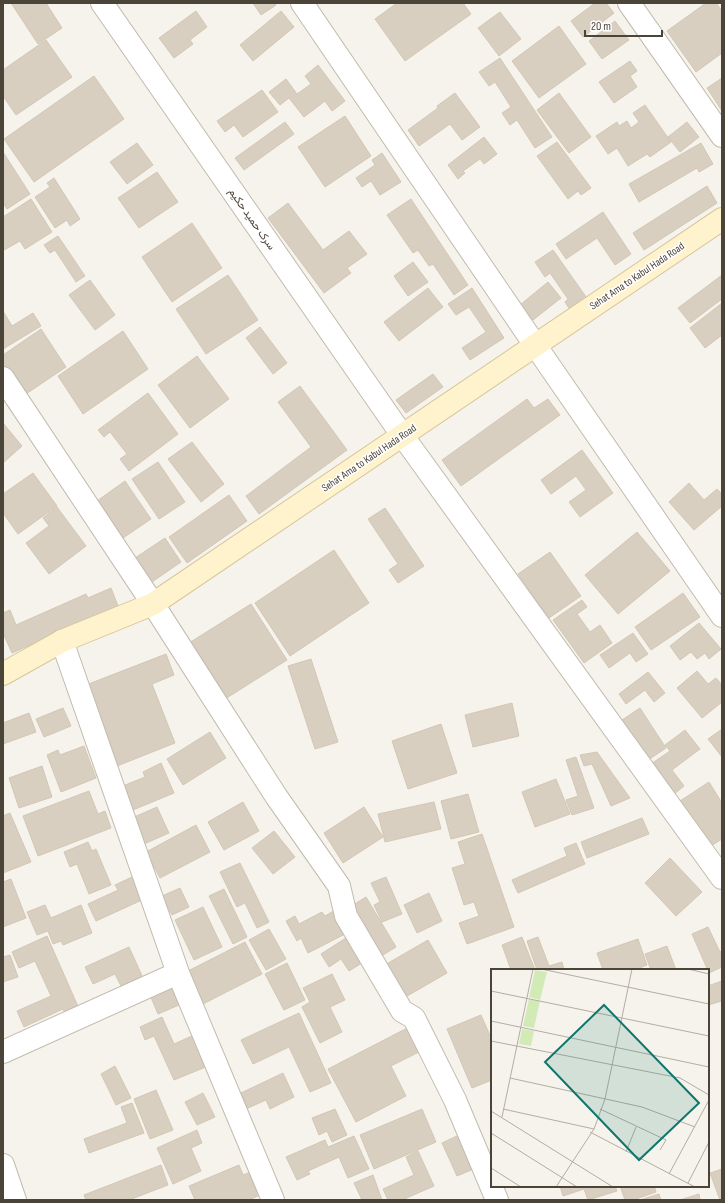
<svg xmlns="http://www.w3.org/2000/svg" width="725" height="1203" font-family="'Sofia Sans Condensed',Vazirmatn,sans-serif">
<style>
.building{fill:#d8cfc1;stroke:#d3c7b4}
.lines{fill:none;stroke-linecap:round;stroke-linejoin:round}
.minor-casing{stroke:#c2bbae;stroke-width:24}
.secondary-casing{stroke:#d6c79b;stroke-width:24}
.minor{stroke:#fff;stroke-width:22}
.secondary{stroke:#fff3cd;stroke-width:22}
.labels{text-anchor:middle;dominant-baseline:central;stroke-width:3;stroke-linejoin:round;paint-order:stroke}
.street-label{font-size:11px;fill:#4b4439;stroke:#fff}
.inset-road{fill:none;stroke:#b2ada4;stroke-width:1}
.view{fill:#0f766e;fill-opacity:0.15;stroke:#0f766e;stroke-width:2}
.inset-edge{fill:none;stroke:#4b4439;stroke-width:2}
</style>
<rect width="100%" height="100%" fill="#f6f3ec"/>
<path class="building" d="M11,3H46L62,28L38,44Z
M253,3H275L276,5L261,15Z
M397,3H463L471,14L405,61L375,19Z
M595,3H606L614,13L583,37L571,21Z
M706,3H716L722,11V53L696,72L667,31Z
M196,11L207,27L190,40L193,44L174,58L159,38Z
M281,11L294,27L253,61L240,45Z
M500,12L521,39L499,56L478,28Z
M615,21L629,40L602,59L589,41Z
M559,26L586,64L539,98L512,61Z
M46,40L72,77L16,115L3,96V70Z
M500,58L552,137L535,148L517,120L510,125L502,113L511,107L495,82L489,86L479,72Z
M630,61L637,71L630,76L637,87L614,103L599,82Z
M318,65L345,101L332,111L325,101L304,117L289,98L280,105L269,92L286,79L297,94L311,84L305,76Z
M94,76L124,119L34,182L4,139Z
M722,78V111L707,88Z
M262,90L278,112L243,137L234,125L225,132L217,121Z
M455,93L480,127L462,140L450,124L419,146L408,130L438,108L437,106Z
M559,93L591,137L569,153L537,110Z
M645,105L671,142L650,157L647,154L628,166L617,148L608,154L596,136L617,122L619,126L627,121L631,128L639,122L633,113Z
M345,116L371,156L325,187L298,147Z
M285,122L294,134L244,170L235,158Z
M687,122L699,137L680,152L668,137Z
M484,137L497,154L484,164L480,159L463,171L465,173L458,179L448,165Z
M557,142L591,188L581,195L578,191L568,199L537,156Z
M137,143L153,165L127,184L110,162Z
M701,143L713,164L699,172L697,168L639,202L629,184Z
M3,152L30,194L7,209L3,203Z
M382,153L401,182L380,195L371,181L362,187L356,178L375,165L372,160Z
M157,172L178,202L139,228L118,198Z
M54,178L80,219L70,226L67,220L55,228L35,197L50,187L47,183Z
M707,186L717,203L644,250L633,233Z
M31,199L52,232L25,249L20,241L4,250L3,248V217Z
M411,199L468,285L454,295L433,264L429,266L418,250L413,253L387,215Z
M288,203L323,250L349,231L367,254L347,268L351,273L324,293L268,218Z
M603,212L631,254L615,265L597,238L566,259L556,244Z
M192,223L222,268L172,302L142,257Z
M58,236L85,276L76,282L55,250L50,253L44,245Z
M553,250L589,301L572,313L565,302L568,299L550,273L545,277L535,262Z
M413,262L428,282L408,296L394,276Z
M228,275L258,320L206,354L176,309Z
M722,275V299L690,323L678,308Z
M90,280L115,315L95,330L69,295Z
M548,282L561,298L533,320L520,305Z
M428,288L443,307L399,341L384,322Z
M472,288L504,338L470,360L462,348L486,332L469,307L456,315L448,304Z
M722,303V335L705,348L690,328Z
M3,311L12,326L33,313L41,326L3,349Z
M260,327L287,363L273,374L246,338Z
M41,329L66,367L23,396L3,367V355Z
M123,331L148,369L83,414L58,376Z
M197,356L229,399L190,428L158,385Z
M433,374L443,387L406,413L396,400Z
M300,386L347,450L259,514L246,496L311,447L278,402Z
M148,393L178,434L129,471L120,459L127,454L110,432L104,437L98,430Z
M527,399L534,408L548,399L560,415L461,486L442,460Z
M3,423L22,446L3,463Z
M192,442L224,484L201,502L168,459Z
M582,450L613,493L580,517L569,502L586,490L576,476L551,494L541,480Z
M158,462L185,502L159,519L132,479Z
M33,473L57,506L18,534L3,513V494Z
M125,481L151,519L123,538L97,501Z
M689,483L704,500L717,489L722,494V506L694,530L669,502Z
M229,495L247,521L187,563L169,537Z
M57,507L86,546L49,574L26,543L49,526L43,518Z
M385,508L424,566L398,583L389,570L398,564L368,519Z
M637,532L670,571L618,614L585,575Z
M165,538L181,562L149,584L132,560Z
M334,550L369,603L290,656L255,603Z
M550,552L581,596L549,618L518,574Z
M111,588L118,606L12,653L3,633V613L10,610L16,625L86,594L88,598Z
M683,593L700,617L651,650L635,627Z
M582,600L587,607L577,614L590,632L600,625L612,643L584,663L553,620Z
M251,604L287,660L225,699L189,643Z
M699,623L721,649L709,659L705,653L697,659L691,652L680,660L670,646Z
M633,633L648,654L636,662L630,653L609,668L600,655Z
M166,654L174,675L152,684L175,743L117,766L86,685Z
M311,659L338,742L315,749L288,666Z
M697,671L708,684L716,678L722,685V702L702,718L677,688Z
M648,672L665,693L654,702L645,690L626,704L619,694Z
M512,703L519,736L473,747L465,715Z
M63,708L71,726L44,737L36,719Z
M640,708L666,748L648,760L622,720Z
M29,713L36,732L3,744V723Z
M441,724L457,773L408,789L392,741Z
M722,729V757L708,739Z
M685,730L700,749L672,770L684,786L674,794L651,764L670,751L665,745Z
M210,732L226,758L183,785L167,759Z
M84,746L96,778L61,792L47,755L58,750L60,755Z
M597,752L630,798L611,806L592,764L584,766L580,755Z
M576,757L594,808L572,815L566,800L578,796L566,760Z
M161,763L174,793L128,812L118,788L145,777L143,772Z
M42,766L52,797L19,808L9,778Z
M556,779L570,814L535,827L522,792Z
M709,782L722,803V839L706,849L677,803Z
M89,791L98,814L105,811L111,828L38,856L23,816Z
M468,794L479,832L451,839L441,801Z
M243,802L259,831L224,850L208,822Z
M434,802L441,829L385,842L378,814Z
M157,807L169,833L144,844L132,818Z
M364,807L383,837L343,863L324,833Z
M10,813L31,862L3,873V816Z
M642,818L649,834L587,858L581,842Z
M196,825L210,852L160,878L146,852Z
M274,831L295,857L273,874L252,848Z
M482,834L514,927L467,944L459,923L479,916L474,902L464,905L452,868L465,864L458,842Z
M88,842L92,851L96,849L111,885L89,894L77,864L70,867L64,852Z
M576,843L585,864L518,893L512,880L567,856L564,848Z
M670,858L702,892L676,916L645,883Z
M240,863L269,922L257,928L245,903L237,907L220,872Z
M132,877L142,900L96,921L88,904L118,890L115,885Z
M386,877L402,914L382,922L374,905L380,902L371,883Z
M11,879L26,918L3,927V882Z
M180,888L189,907L172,915L162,896Z
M224,889L247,937L233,944L209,896Z
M429,893L442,921L417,933L404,905Z
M366,897L396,947L378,958L348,908Z
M45,905L51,918L81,905L92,933L63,945L61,941L53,944L48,931L37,935L27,912Z
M203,907L222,947L194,960L175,920Z
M337,909L349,932L308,953L301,938L297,941L286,921L295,916L299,924L322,912L325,916Z
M708,927L720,952L722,951V967L709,973L692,934Z
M269,929L286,959L266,970L249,940Z
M47,936L80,1011L67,1017L63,1009L24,1027L17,1011L51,996L35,961L19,968L12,952Z
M522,937L535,970H511L502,945Z
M538,937L549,966L562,962L564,970H537L527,941Z
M346,938L362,963L349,971L341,959L329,967L321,954Z
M638,939L647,965L634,970H603L597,953Z
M428,940L447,973L402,999L383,966Z
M245,942L262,974L199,1006L182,974Z
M667,946L676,970H651L645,954Z
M129,947L144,980L123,990L115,974L93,984L85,967Z
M10,955L18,977L3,982V957Z
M287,963L305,1000L284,1010L265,974Z
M332,974L345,1000L330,1007L342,1032L320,1043L302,1007L310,1002L303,988Z
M722,981V1001L708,1005V986Z
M171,986L179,1005L158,1014L150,995Z
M299,1013L331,1083L310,1092L289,1047L253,1064L241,1040Z
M481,1015L492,1040V1080L472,1088L447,1029Z
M162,1017L174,1044L194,1035L208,1066L174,1080L154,1036L145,1040L140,1027Z
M413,1025L425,1049L391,1066L406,1096L356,1122L328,1069Z
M115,1066L131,1098L116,1105L101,1074Z
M283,1073L294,1097L270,1109L266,1100L248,1108L241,1093Z
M156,1090L173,1130L150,1139L134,1099Z
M203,1093L215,1117L197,1125L185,1102Z
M132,1103L144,1133L89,1153L84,1139L127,1123L121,1107Z
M335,1109L347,1135L332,1142L327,1131L319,1135L312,1118Z
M422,1109L436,1142L374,1169L360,1135Z
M197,1130L202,1143L191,1148L201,1171L173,1184L157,1148Z
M461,1134L476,1168L457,1176L442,1143Z
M354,1136L369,1169L348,1178L339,1157L308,1171L310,1174L297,1180L286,1157L325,1140L328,1147Z
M418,1151L434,1186L402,1200H388L383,1189L414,1175L406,1157Z
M161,1165L168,1185L129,1200H86L84,1195Z
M239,1165L243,1175L251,1172L260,1195L249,1200H195L189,1186Z
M722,1169V1200H720L710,1173Z
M373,1175L382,1200H362L354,1183Z
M560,1186H615L617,1191L588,1200L584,1189L563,1196Z
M620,1186H654L656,1192L633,1200H625Z
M659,1194L661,1200H640Z
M699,1194L700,1200H680Z"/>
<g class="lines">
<g class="minor-casing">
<path id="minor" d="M102,3L402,435L722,878
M302,3L535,345L722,616
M629,3L722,136
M3,378L153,604L276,796L339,886L346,916L402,1011L414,1018L455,1100L497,1200
M62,641L178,973L273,1200
M3,1052L178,973
M3,1165L15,1200"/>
</g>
<g class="secondary-casing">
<path id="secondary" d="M3,674L62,641L153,604L722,219"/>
</g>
<use href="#minor" class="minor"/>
<use href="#secondary" class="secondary"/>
</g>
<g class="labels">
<g class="street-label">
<text transform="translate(252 219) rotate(55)">سرک حمید حکیم</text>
<text transform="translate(637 276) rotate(-34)">Sehat Ama to Kabul Hada Road</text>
<text transform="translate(369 458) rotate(-34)">Sehat Ama to Kabul Hada Road</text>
</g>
</g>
<g transform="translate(491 969)">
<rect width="218" height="218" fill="#f6f3ec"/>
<path d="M44,1L56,3L49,31L38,28ZM38,30L49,32L43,59L32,57ZM31,60L43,62L40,77L28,75Z" fill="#d2eab5"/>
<path class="inset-road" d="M50,0L218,35M197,0L218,5M0,22L218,67M0,52L218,98M0,72L189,109L218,126M19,109L151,138L204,158M12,140L103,160M109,140L175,171L169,181M0,142L122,218M11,148L42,0M99,163L204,218M0,164L86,218M135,183L145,158M0,199L30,218M178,205L218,131M197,214L218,173M65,218L103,160L114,130L141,0"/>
<path class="view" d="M113,36L208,134L148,191L54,93Z"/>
<rect width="218" height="218" class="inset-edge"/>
</g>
<rect width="725" height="1203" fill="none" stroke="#4b4439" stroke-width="8"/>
<path d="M585 30v6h77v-6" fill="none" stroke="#4b4439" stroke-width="2"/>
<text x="591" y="30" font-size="12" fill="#4b4439" stroke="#ffffff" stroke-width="3" paint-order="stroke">20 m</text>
</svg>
